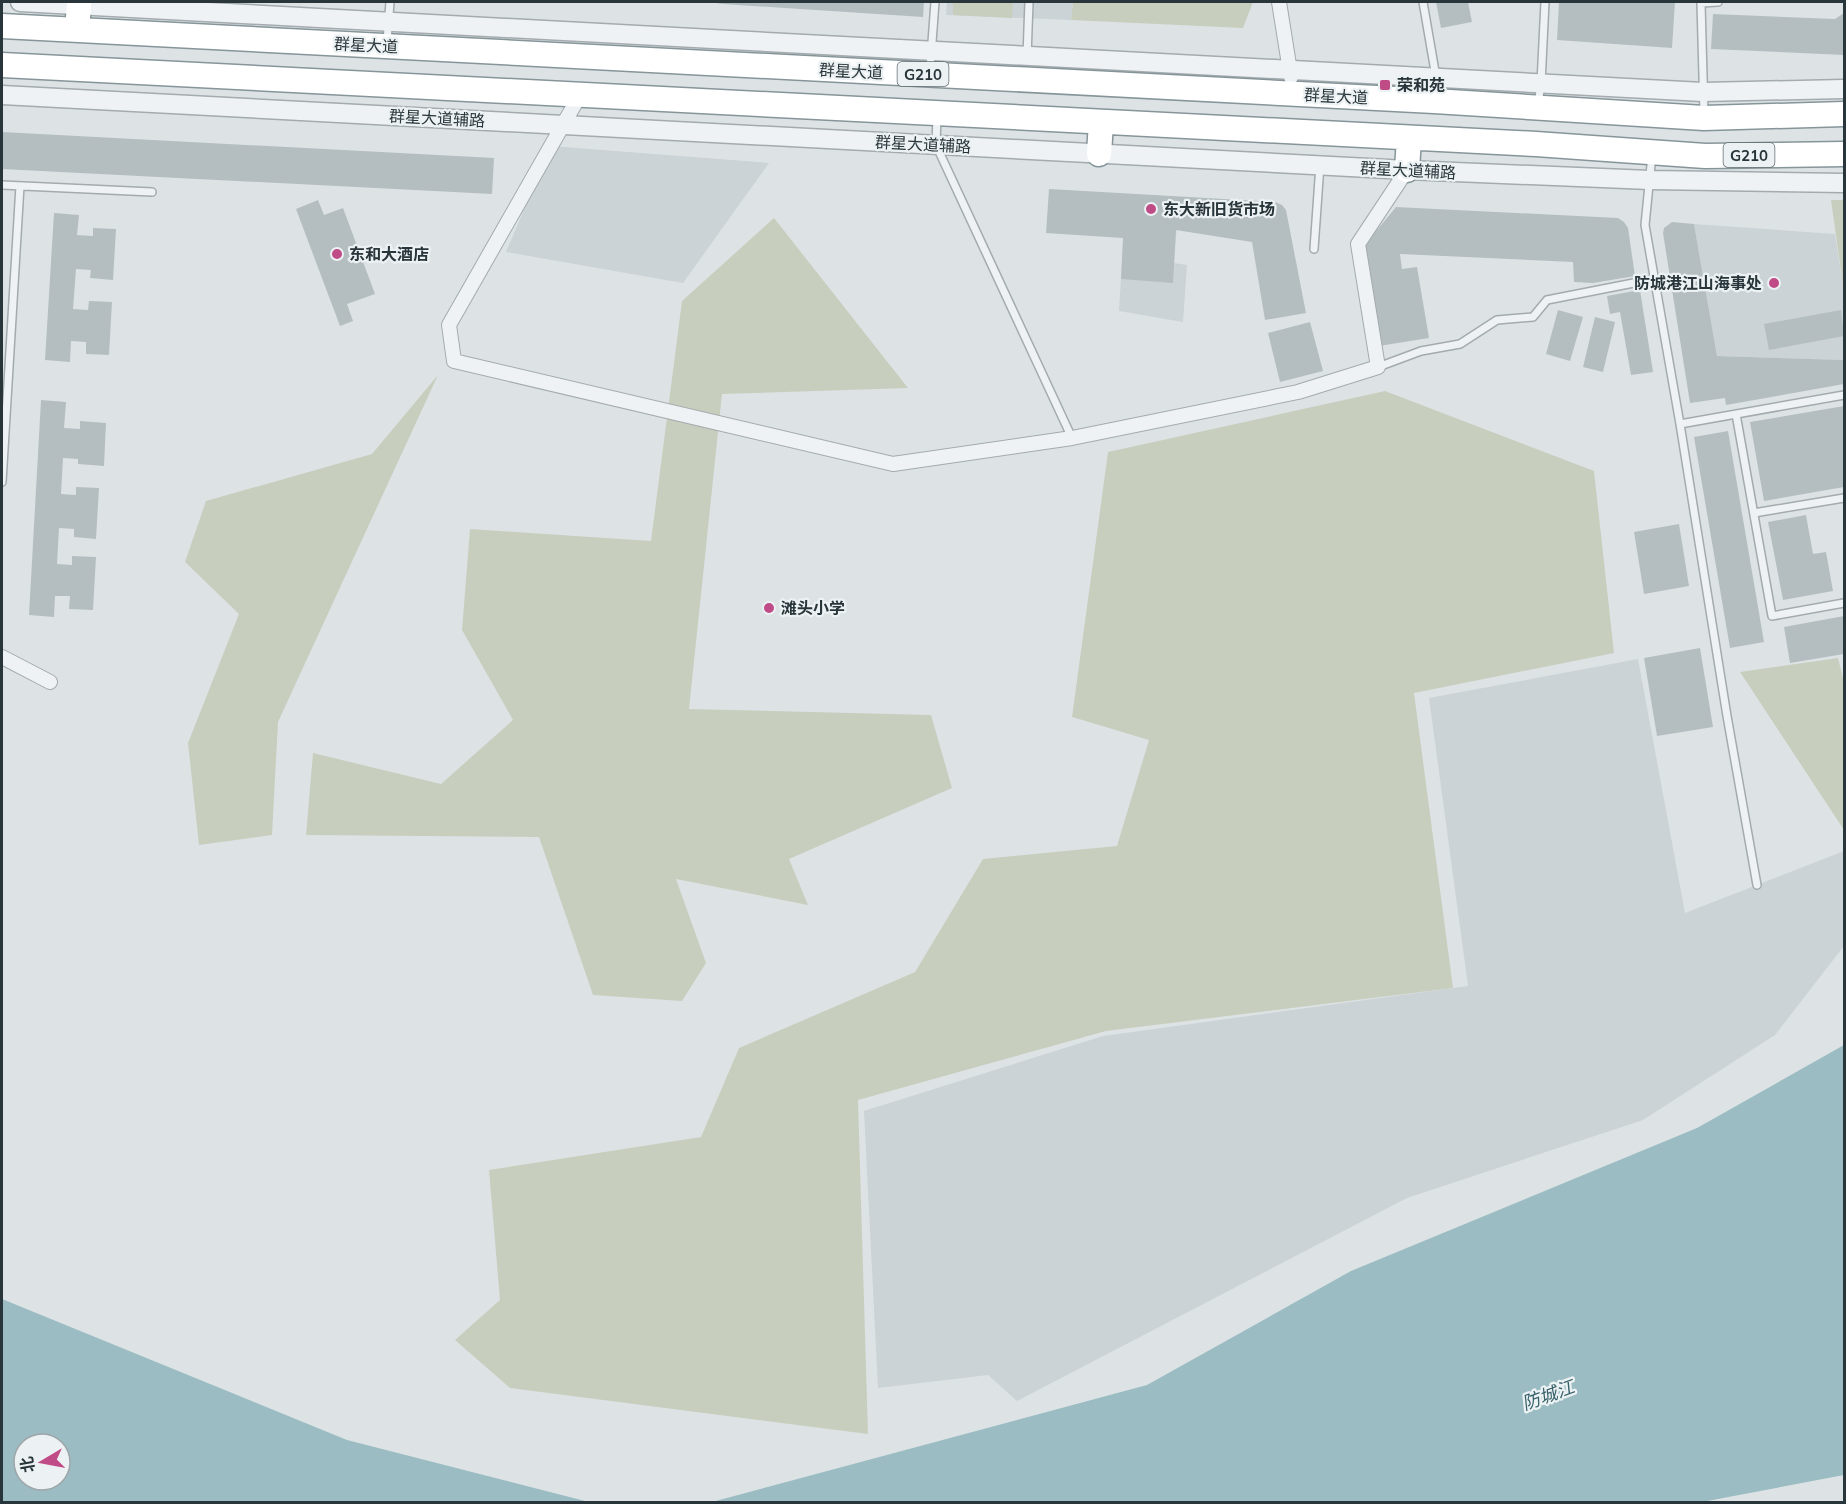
<svg xmlns="http://www.w3.org/2000/svg" width="1846" height="1504" font-family="Mulish,'Noto Sans SC',sans-serif">
<style>
.built{fill:#cbd3d6}
.green{fill:#c8cebe}
.water{fill:#9abcc2;fill-rule:evenodd}
.building{fill:#b4bec1}
.lines{fill:none;stroke-linecap:round;stroke-linejoin:round}
.service-casing{stroke:#a3abae;stroke-width:10}
.minor-casing{stroke:#a3abae;stroke-width:16}
.tertiary-casing{stroke:#a3abae;stroke-width:21}
.trunk-casing{stroke:#85959a;stroke-width:27}
.service{stroke:#eff2f4;stroke-width:7}
.minor{stroke:#eff2f4;stroke-width:14}
.tertiary{stroke:#eff2f4;stroke-width:18}
.trunk{stroke:#fff;stroke-width:24}
.poi-dot{fill:#c04c87;stroke:#ecf1f3;stroke-width:2}
.labels{text-anchor:middle;dominant-baseline:central;stroke-width:4.5;stroke-linejoin:round;paint-order:stroke}
.shield{fill:#ecf1f3;stroke:#636d72;stroke-width:1.5}
.shield-label{font-size:15px;font-weight:bold;fill:#28353a}
.street-label{font-size:16px;fill:#28353a;stroke:#ecf1f3}
.poi-label{font-size:16px;font-weight:bold;fill:#28353a;stroke:#ecf1f3;text-anchor:start}
.water-label{font-size:18px;font-style:italic;fill:#366069;stroke:#ecf1f3}
</style>
<rect width="100%" height="100%" fill="#dde3e5"/>
<path class="built" d="M947,2H1073L1071,20L946,15Z
M551,146L769,163L683,283L506,252Z
M1126,194L1179,198L1174,263L1187,265L1183,322L1119,311Z
M1694,224L1835,234L1844,293V360L1717,356Z
M1638,659L1685,913L1844,851V946L1775,1035L1643,1120L1407,1198L1017,1401L988,1375L878,1388L864,1111L1103,1036L1468,986L1429,698Z"/>
<path class="green" d="M953,2H1013L1012,18L953,15Z
M1073,2H1253L1243,28L1071,20Z
M1831,200H1844V293Z
M774,218L908,388L722,394L689,709L931,715L952,788L789,859L808,905L676,879L706,963L682,1001L593,995L539,837L306,835L313,753L441,784L513,720L462,630L470,529L651,541L682,301Z
M438,375L278,722L272,835L199,845L188,743L239,614L185,562L206,501L372,454Z
M1385,391L1594,471L1614,653L1414,693L1453,988L1106,1031L858,1100L868,1434L510,1388L455,1340L500,1300L489,1170L701,1137L739,1048L915,972L983,859L1117,846L1149,740L1072,717L1108,452Z
M1838,658L1844,682V830L1740,672Z"/>
<path class="water" d="M1844,1045V1475L1702,1502H712L1147,1385L1351,1271L1697,1128Z
M2,1299L347,1440L589,1502H2ZM24,1444H60V1480H24Z"/>
<path class="building" d="M716,2H924L923,17L723,4L716,3Z
M1436,2H1468L1472,22L1441,28Z
M1559,2H1675L1672,48L1557,40Z
M1844,13V55L1711,49L1713,14L1835,19Z
M2,132L494,158L492,194L2,169Z
M1049,189L1275,202L1282,205L1286,210L1306,313L1265,320L1252,242L1176,230L1173,283L1121,279L1123,238L1046,233Z
M318,200L324,215L343,208L375,294L347,304L353,321L340,326L296,209Z
M1396,207L1618,218L1624,222L1628,228L1635,276L1593,283L1574,282L1573,262L1400,254L1402,269L1417,267L1429,338L1379,346L1363,247Z
M54,213L79,215L77,235L93,236V228L116,229L113,280L90,278L91,270L76,269L73,309L88,310L89,301L112,302L109,355L86,354V342L71,341L70,362L45,360Z
M1672,222L1694,224L1717,356L1844,360V384L1726,405L1725,398L1690,403L1663,233L1664,228Z
M1640,290L1653,372L1631,375L1620,312L1610,314L1607,296Z
M1558,310L1583,317L1570,361L1546,354Z
M1841,310L1844,336L1769,350L1764,324Z
M1595,317L1615,322L1603,372L1583,367Z
M1310,322L1323,371L1280,382L1268,333Z
M41,400L66,402L64,428L80,429V421L106,423L104,466L78,464V459L63,458L61,494L76,495V487L99,488L96,539L74,537V529L59,528L57,564L72,565V556L96,557L93,610L69,609L70,596H55L54,617L29,615Z
M1844,406V487L1764,501L1750,422Z
M1728,431L1764,642L1730,648L1694,437Z
M1806,515L1813,554L1826,552L1833,591L1783,600L1768,522Z
M1679,524L1689,586L1644,594L1634,532Z
M1844,616V654L1790,663L1784,627Z
M1700,648L1713,727L1657,736L1644,658Z"/>
<g class="lines">
<g class="service-casing">
<path id="service" d="M1423,2L1436,77L1434,97
M387,41L390,2
M1027,56L1029,2
M930,69L935,2
M1538,105L1541,83L1545,2
M1704,113L1701,3L1718,2
M937,116L936,145L1072,438
M1652,155L1645,225L1680,424L1727,716L1757,885
M2,185L152,192
M1314,249L1320,165
M1378,367L1421,351L1460,344L1497,320L1533,317L1547,300L1654,279
M1736,414L1772,616L1844,603
M1680,424L1844,395
M2,482L20,186
M1754,513L1844,498"/>
</g>
<g class="minor-casing">
<path id="minor" d="M1279,2L1291,77
M580,95L449,325L454,361L893,464L1072,438L1298,392L1378,367L1358,244L1407,170
M2,657L50,682"/>
</g>
<g class="tertiary-casing">
<path id="tertiary" d="M20,2L1703,92L1844,89
M2,95L1407,170L1650,180L1844,183"/>
</g>
<g class="trunk-casing">
<path id="trunk" d="M2,26L1434,101L1704,118L1844,114
M77,30L79,5
M2,65L1536,144L1705,156L1844,154
M1099,154L1101,122
M1407,170L1409,138"/>
</g>
<use href="#service" class="service"/>
<use href="#minor" class="minor"/>
<use href="#tertiary" class="tertiary"/>
<use href="#trunk" class="trunk"/>
</g>
<g class="poi-dot">
<rect x="1379" y="79" width="12" height="12" rx="3"/>
<circle cx="1151" cy="209" r="6"/>
<circle cx="337" cy="254" r="6"/>
<circle cx="1774" cy="283" r="6"/>
<circle cx="769" cy="608" r="6"/>
</g>
<g class="labels">
<g class="shield">
<rect x="897.5" y="62" width="51" height="24" rx="4.5"/>
<rect x="1723.5" y="143" width="51" height="24" rx="4.5"/>
</g>
<g class="shield-label">
<text x="923" y="74">G210</text>
<text x="1749" y="155">G210</text>
</g>
<g class="street-label">
<text transform="translate(366 45) rotate(3)">群星大道</text>
<text transform="translate(851 71) rotate(3)">群星大道</text>
<text transform="translate(1336 96) rotate(3)">群星大道</text>
<text transform="translate(437 118) rotate(3)">群星大道辅路</text>
<text transform="translate(923 144) rotate(3)">群星大道辅路</text>
<text transform="translate(1408 170) rotate(3)">群星大道辅路</text>
</g>
<g class="poi-label">
<text x="1397" y="85">荣和苑</text>
<text x="1163" y="209">东大新旧货市场</text>
<text x="349" y="254">东和大酒店</text>
<text x="1762" y="283" text-anchor="end">防城港江山海事处</text>
<text x="781" y="608">滩头小学</text>
</g>
<g class="water-label">
<text transform="translate(1548 1395) rotate(-20)">防城江</text>
</g>
</g>
<rect width="1846" height="1504" fill="none" stroke="#28353a" stroke-width="6"/>
<g transform="translate(42 1462) rotate(260)"><circle r="28" fill="#ecf1f3" stroke="#9ea6a9" stroke-width="1.5"/>
<path d="M0-4.5L10 22L0 15L-10 22Z" fill="#c04c87"/>
<text y="-9" font-size="16" font-weight="bold" text-anchor="middle" fill="#28353a">北</text>
</g>
</svg>
